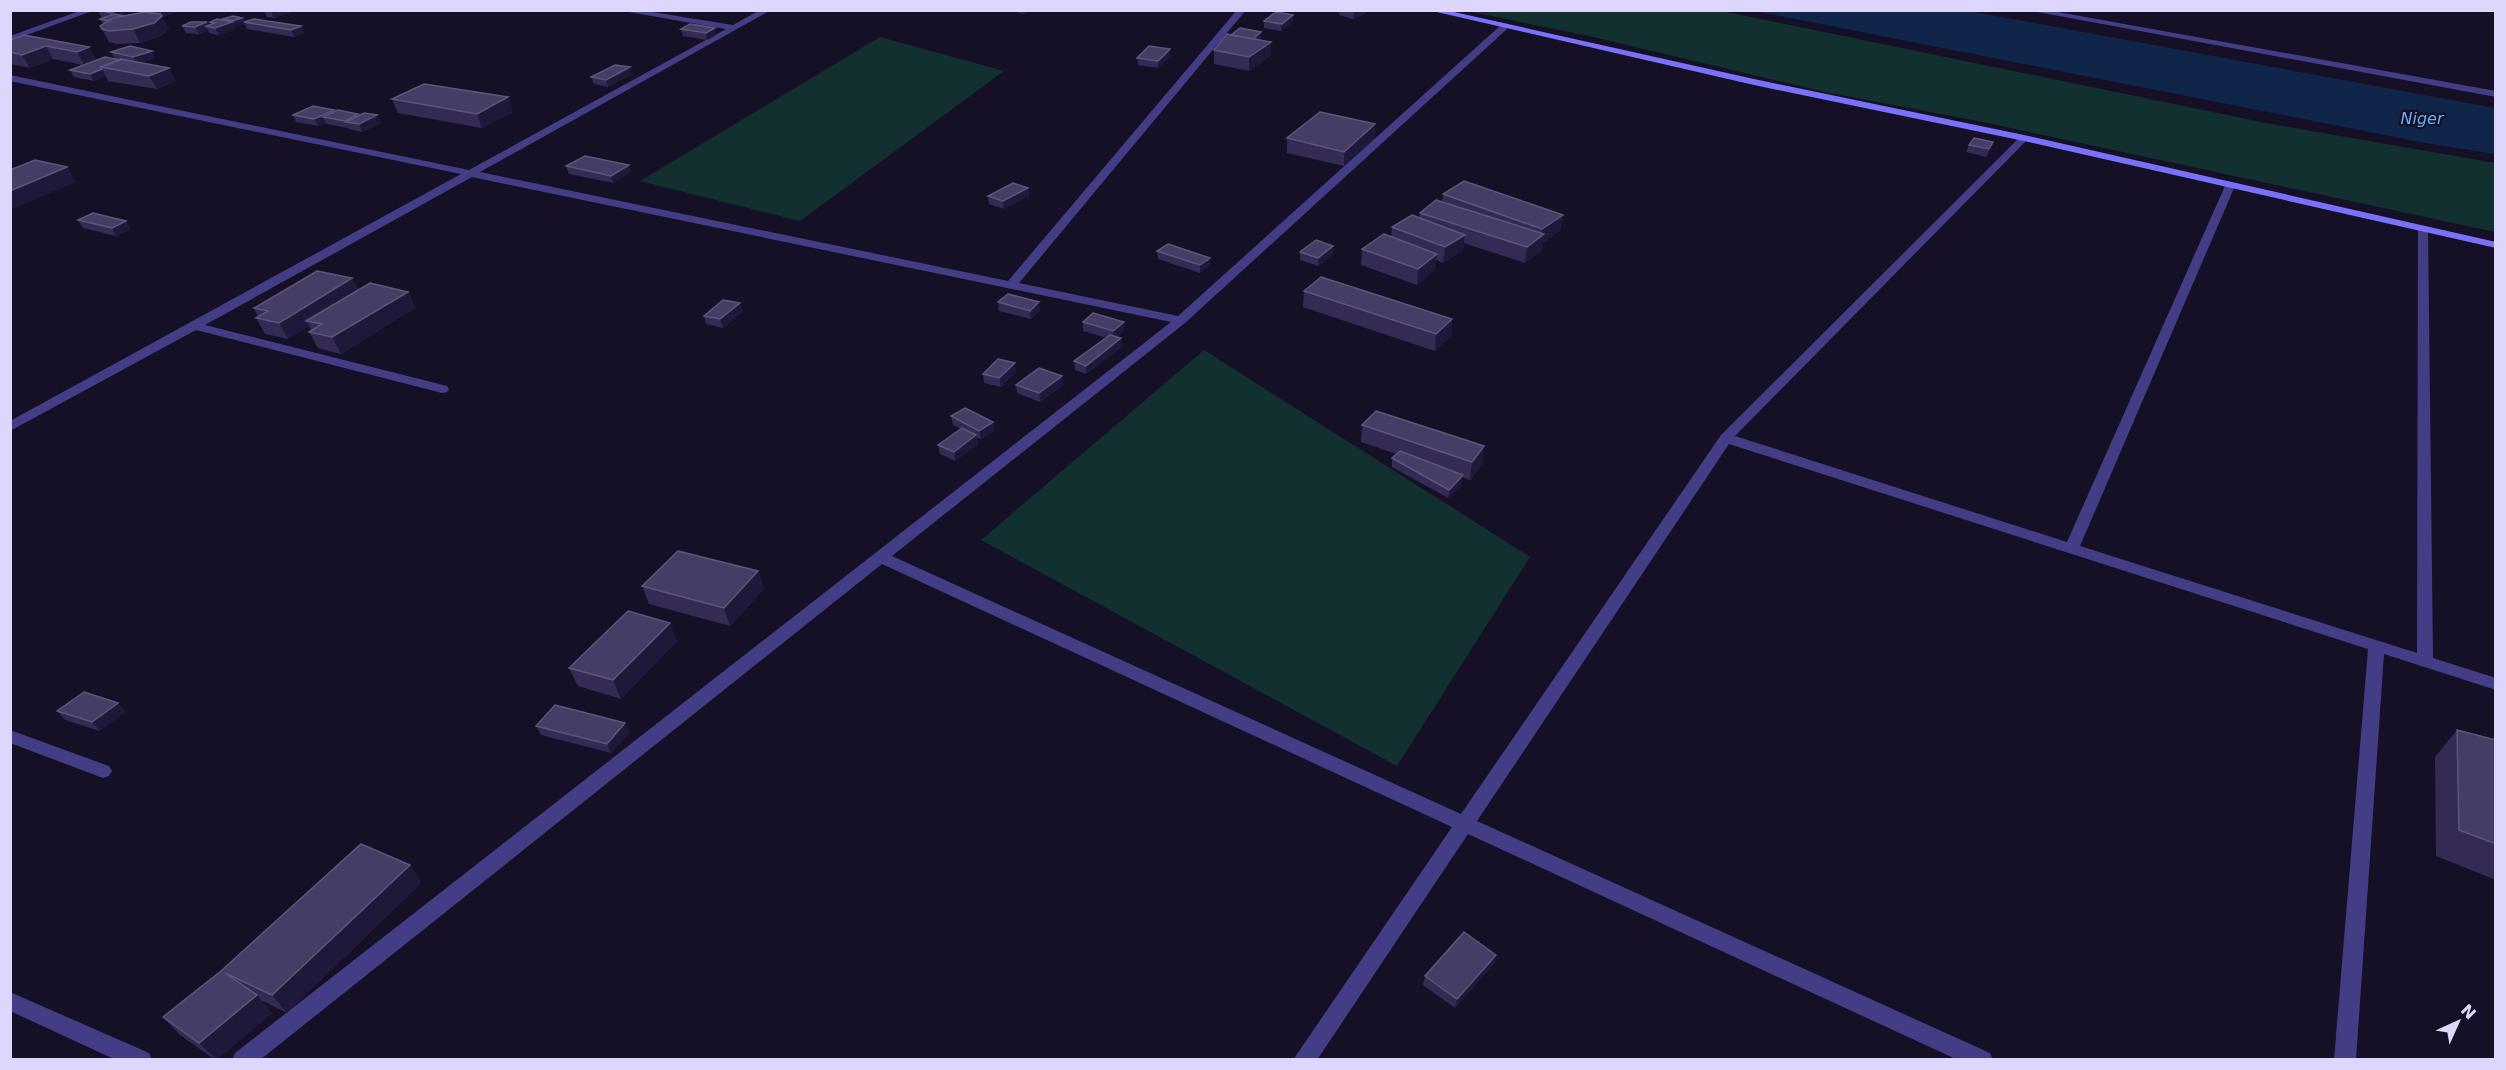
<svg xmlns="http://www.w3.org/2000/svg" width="2506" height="1070" font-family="'DejaVu Sans',sans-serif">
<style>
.green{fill:#133030}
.water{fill:#10254a}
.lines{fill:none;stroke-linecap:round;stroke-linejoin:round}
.street{fill:#423d84;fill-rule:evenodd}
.secondary{fill:#7971fa;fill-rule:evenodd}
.wall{fill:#342a54}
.shaded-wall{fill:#20183a}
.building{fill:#463d66;stroke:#5e557e;stroke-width:1.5}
.labels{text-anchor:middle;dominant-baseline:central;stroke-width:5;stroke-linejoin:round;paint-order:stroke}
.far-water-label{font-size:16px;font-style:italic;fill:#69b2fa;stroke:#151026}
</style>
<rect width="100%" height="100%" fill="#151026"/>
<path class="green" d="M1467,11H1722L2271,124L2495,163V232L1983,122L1830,93L1589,36Z
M880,37L1004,71L800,221L640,181Z
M1204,350L1530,557L1397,766L981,540Z"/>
<path class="water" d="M1755,11H1969L2495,108V154L2425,143Z"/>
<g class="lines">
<path class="street" d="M82,10H95L10,41V36Z
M617,10H640L733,25L760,10H771L480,172L1008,281L1237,10H1246L1019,283L1178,316L1501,25H1507V29L1185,323L892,556L1461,814L1721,435L2021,136H2027V140L1735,436L2067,542L2225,186L2234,184L2235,186L2080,546L2417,653L2418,229L2424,226L2428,227L2433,658L2496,678V690L2384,654L2356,1060H2334L2368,649L1729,444L1477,821L1990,1053L1993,1060H1958L1468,834L1317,1060H1293L1452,827L882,564L260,1060H232L235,1053L1171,322L472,177L205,325L447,386L449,389L447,392L442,393L196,330L10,431V421L461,174L10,81V75L469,170L726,29Z
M2027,10H2047L2496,91V97Z
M10,730L109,766L112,771L109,776L103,778L10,743Z
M10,992L149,1053L152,1060H116L10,1011Z"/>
<path class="secondary" d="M1428,10H1445L1754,79L2024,135L2496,242V248L2024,141L1754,85Z"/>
</g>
<path class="wall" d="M98,10H123L125,16L143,12L135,10H181L162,17L169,29L161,36L140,43L116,44L109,42L100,26L103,24L100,19L104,17H101Z
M264,10H296L274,18L267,17Z
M1009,10H1031L1023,14Z
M1339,10H1365V14L1353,19L1339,15Z
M1293,15V22L1281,31L1264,28V21Z
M242,18L245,24L234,27L235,29L219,35L209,33L208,30L199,34L186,33L182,26L207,22L208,25H211L210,22L224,21L223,19Z
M244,22L301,26L304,33L294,37L247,29Z
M681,29L716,35L707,40L683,36Z
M1261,32V39L1260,40L1271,55L1249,71L1214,64V50L1231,35Z
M10,40L89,47L96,60L115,59L111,52L152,51L155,58L140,63L176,81L157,89L108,81L106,76L94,81L74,77L70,70L83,65L53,59L30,68L10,64Z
M1170,56L1158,68L1138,65L1137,58Z
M632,74L608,87L594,84L591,77Z
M392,99L513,112L482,128L398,113Z
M334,110L335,112L359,116L377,115L381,123L362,132L349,129L348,128L327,124L326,123L318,126L296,122L293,115Z
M1375,124L1374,139L1344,166L1287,153V138Z
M1969,145L1990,150L1986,157L1966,152Z
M566,166L631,172L613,183L569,174Z
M1028,188L1029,196L1004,209L989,204L988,196Z
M1443,194L1563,215L1560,230L1543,243L1542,250L1525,263L1464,243L1463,250L1443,263L1436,260L1435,270L1417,285L1361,265L1362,249L1391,237L1392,227L1419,218L1420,213L1442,202Z
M78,220L131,229L116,236L83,228Z
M1333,246V254L1318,266L1300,260V252Z
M1157,251L1210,266L1200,273L1158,259Z
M352,278L358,290L408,292L415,308L341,354L318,348L309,332L311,330L309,326L288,339L265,334L256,318L258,317L254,308Z
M1304,291L1452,319L1451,335L1435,351L1303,307Z
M998,302L1040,310L1031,319L999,311Z
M740,303L742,312L723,328L706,324L704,316Z
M1083,322H1124V331L1117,337L1121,338L1122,347L1086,374L1075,370L1074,361L1107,338L1083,331Z
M1016,372L1001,387L984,383L983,374Z
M1016,385H1063L1040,402L1017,393Z
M951,416L993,422L994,431L981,439L977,438L978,444L955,461L940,454L938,445L961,429L953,425Z
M1362,425L1482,464L1470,480L1462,477V484L1448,498L1392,467V458L1396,454L1361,442Z
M758,571L764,589L730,626L649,604L642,586Z
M670,623L677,641L621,699L578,686L569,668Z
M118,703L125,712L100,731L65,720L57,711Z
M625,723L629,733L611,753L541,735L536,726Z
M2457,730L2496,740V880L2436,856L2435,757Z
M410,865L421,883L287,1013L261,1000L272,1013L217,1059H214L180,1035L163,1017L221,971Z
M1496,955L1494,964L1455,1008L1423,985L1425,976Z"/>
<path class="shaded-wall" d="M118,10H123L125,16L114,19L111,13Z
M160,10H181L163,17Z
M274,10H296L274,18L271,12Z
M1022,10H1031L1023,14Z
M1357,10H1365V14L1353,19L1354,12Z
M1293,15V22L1281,31L1282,24Z
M162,16L169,29L161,36L140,43L133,29Z
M242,18L245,24L235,28L232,21Z
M207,22L209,27L206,26L208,30L199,34L195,27Z
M232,22L235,29L219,35L215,28Z
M301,26L304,33L294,37L291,30Z
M715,28L716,35L707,40L706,33Z
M1261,32V39L1253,45V39Z
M1271,42V55L1249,71V57Z
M46,46L53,59L30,68L22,55Z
M89,47L96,61L84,65L77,52Z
M1170,49V56L1158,68V61Z
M152,51L155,58L136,64L133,57Z
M630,67L632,74L608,87L606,80Z
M169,68L176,81L157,89L149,76Z
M102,69L106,76L94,81L90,74Z
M508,97L513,112L482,128L477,114Z
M334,110L337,118L323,117L326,123L318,126L314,119Z
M358,114L362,121L346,122L348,128L345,121Z
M377,115L381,123L362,132L359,124Z
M1375,124L1374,139L1344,166V152Z
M1993,142L1990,150L1986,157L1989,149Z
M629,165L631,172L613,183L611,176Z
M67,167L76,182L10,210V191Z
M1028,188L1029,196L1004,209L1003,201Z
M1563,215L1560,230L1543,243L1542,250L1525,263L1527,247L1541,236L1542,229Z
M126,221L131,229L116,236L112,228Z
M1465,235L1463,250L1443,263L1445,247Z
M1333,246V254L1318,266V258Z
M1437,254L1435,270L1417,285L1418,269Z
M1210,258V266L1200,273V265Z
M352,278L359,294L306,321L309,326L288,339L279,323Z
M408,292L415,308L341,354L332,337Z
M1039,302L1040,310L1031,319L1030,311Z
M740,303L742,312L723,328L720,319Z
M1452,319L1451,335L1435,351L1436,334Z
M1124,322V331L1114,340L1113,331Z
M1121,338L1122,347L1086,374V366Z
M1015,363L1016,372L1001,387L999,378Z
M1062,376L1063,385L1040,402L1039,393Z
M993,422L994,431L981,439L979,431Z
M976,435L978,444L955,461L954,452Z
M1484,446L1482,464L1470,480L1472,462Z
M1463,475L1462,484L1448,498L1449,490Z
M758,571L764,589L730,626L724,608Z
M670,623L677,641L621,699L613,680Z
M118,703L125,712L100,731L92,722Z
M625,723L629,733L611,753L607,744Z
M410,865L421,883L287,1013L272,995Z
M1496,955L1494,964L1455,1008L1457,999Z
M257,995L272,1013L217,1059H215L199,1043Z"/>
<path class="building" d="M99,10H118L111,13Z
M145,12L160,14L162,16L154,23L133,29L109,31L102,29L100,26L113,18Z
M1276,12L1293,15L1282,24L1264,21Z
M114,14L124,16L113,18L109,21L100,19Z
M233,16L242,18L232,21L223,19Z
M217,19L232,22L215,28L206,26L215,23L210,22Z
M254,19L301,26L291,30L244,22Z
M191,22H207L195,27L182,26Z
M690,24L715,28L706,33L681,29Z
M1240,28L1261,32L1253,39L1231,35Z
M1227,34L1271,42L1249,57L1214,50Z
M24,35L89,47L77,52L46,46L22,55L10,52V40Z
M130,46L152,51L133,57L111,52Z
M1149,46L1170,49L1158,61L1137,58Z
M105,57L120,60L101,67L102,69L90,74L70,70Z
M121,59L169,68L149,76L101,67Z
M615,65L630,67L606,80L591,77Z
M424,84L508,97L477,114L392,99Z
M313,106L334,110L314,119L293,115Z
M338,110L358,114L345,121L323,117Z
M1320,112L1375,124L1344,152L1287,138Z
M364,113L377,115L359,124L346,122Z
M1974,138L1993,142L1989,149L1969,145Z
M585,156L629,165L611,176L566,166Z
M35,160L67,167L10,191V170Z
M1464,181L1563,215L1542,229L1443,194Z
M1013,183L1028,188L1003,201L988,196Z
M1436,200L1544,234L1527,247L1420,213Z
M93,213L126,221L112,228L78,220Z
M1412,215L1465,235L1445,247L1392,227Z
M1384,234L1437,254L1418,269L1362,249Z
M1316,240L1333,246L1318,258L1300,252Z
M1168,244L1210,258L1200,265L1157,251Z
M317,271L352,278L279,323L256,318L268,311L254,308Z
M1321,277L1452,319L1436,334L1304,291Z
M370,283L408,292L332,337L309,332L322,324L306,321Z
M1008,294L1039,302L1030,311L998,302Z
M723,300L740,303L720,319L704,316Z
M1093,313L1124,322L1113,331L1083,322Z
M1110,335L1121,338L1086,366L1074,361Z
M998,359L1015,363L999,378L983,374Z
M1039,368L1062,376L1039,393L1016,385Z
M965,408L993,422L979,431L951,416Z
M1376,411L1484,446L1472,462L1362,425Z
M962,428L976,435L954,452L938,445Z
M1400,451L1463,475L1449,490L1392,458Z
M678,551L758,571L724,608L642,586Z
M628,611L670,623L613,680L569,668Z
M84,692L118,703L92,722L57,711Z
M555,705L625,723L607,744L536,726Z
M2457,730L2496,740V844L2459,830Z
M361,844L410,865L272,995L225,973L257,995L199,1043L163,1017L221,971Z
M1464,932L1496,955L1457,999L1425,976Z"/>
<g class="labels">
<g class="far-water-label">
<text x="2422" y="118">Niger</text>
</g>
</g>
<rect width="2506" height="1070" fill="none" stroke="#ddd7fe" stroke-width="24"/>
<g transform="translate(2458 1022) rotate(45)" stroke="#151026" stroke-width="4.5" paint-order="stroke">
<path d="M0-4.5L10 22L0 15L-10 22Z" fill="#ddd7fe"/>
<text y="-9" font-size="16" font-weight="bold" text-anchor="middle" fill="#ddd7fe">N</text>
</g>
</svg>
